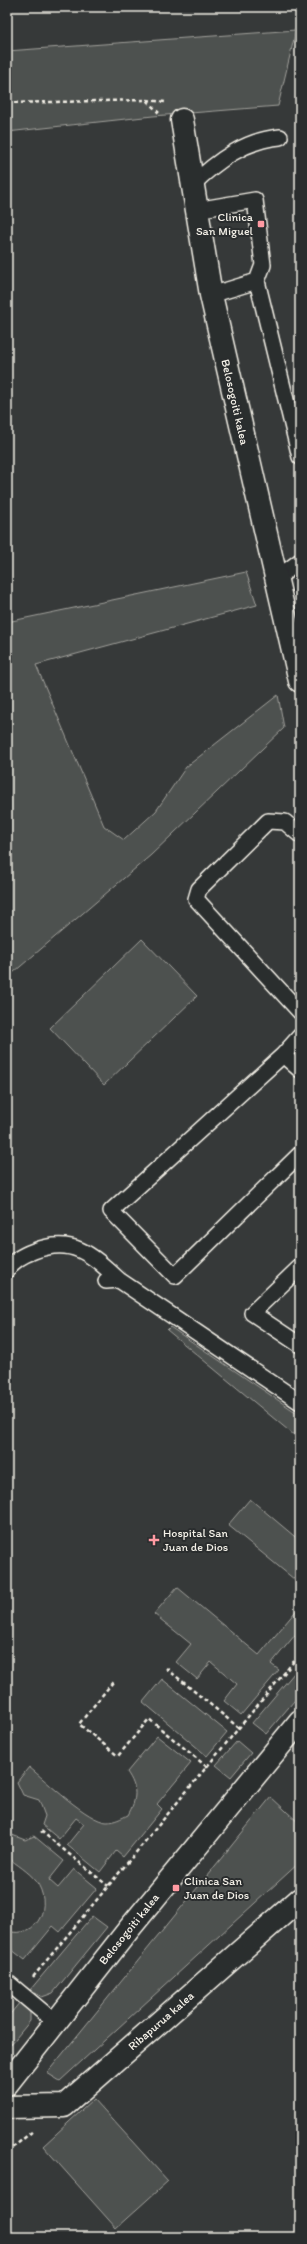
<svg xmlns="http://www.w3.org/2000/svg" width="307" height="2244" font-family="Itim,sans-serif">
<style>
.green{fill:#4e514f;stroke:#a1a19c}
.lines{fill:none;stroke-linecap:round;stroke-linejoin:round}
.lane-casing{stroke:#f4f1e8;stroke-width:18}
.street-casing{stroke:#f4f1e8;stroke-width:25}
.path{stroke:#f4f1e8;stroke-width:2.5;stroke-dasharray:4 3;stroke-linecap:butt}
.lane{stroke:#2a2d2e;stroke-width:15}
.street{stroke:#2a2d2e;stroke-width:22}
.poi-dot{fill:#ff9aa2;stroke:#2a2d2e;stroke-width:1.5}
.labels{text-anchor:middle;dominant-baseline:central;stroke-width:4;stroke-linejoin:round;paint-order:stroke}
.poi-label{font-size:12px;fill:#f4f1e8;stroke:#2a2d2e;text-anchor:start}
.street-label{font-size:12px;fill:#f4f1e8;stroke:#2a2d2e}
</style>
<rect width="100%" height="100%" fill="#363939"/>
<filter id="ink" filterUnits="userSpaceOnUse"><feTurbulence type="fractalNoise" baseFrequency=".025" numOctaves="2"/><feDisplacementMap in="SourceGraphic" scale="8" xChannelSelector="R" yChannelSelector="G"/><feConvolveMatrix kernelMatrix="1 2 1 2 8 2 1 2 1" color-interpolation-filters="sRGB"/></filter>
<g filter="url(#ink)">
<path class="green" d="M296,30L278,106L153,116L7,132V51Z
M246,572L257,605L36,665L104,826L124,840L156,811L186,767L278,695L284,728L151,855L7,978V622Z
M142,939L197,996L104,1085L50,1028Z
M170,1327L300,1415V1440L167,1330Z
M250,1499L300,1541V1584L228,1525Z
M177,1587L259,1655L300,1606V1629L271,1664L279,1670L241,1715L224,1701L237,1684L211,1662L197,1679L176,1662L191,1644L154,1614Z
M300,1666V1694L266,1734L252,1723Z
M162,1679L227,1732L207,1756L143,1702Z
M157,1736L191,1763L157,1804L162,1809L123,1857L116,1851L100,1872L67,1845L84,1824L76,1818L59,1839L42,1825L45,1816L39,1800L23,1795L17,1782L29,1767C45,1780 89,1822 107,1822C114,1822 122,1818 128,1815C137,1799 138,1788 127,1772Z
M237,1741L251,1753L231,1777L216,1765Z
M271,1797L300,1824V1862L60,2081L47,2073Z
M7,1833L25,1840L34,1836L64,1861L49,1880L58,1888L74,1869L97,1888L60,1932L53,1926L25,1960L7,1946V1931C39,1940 53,1904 36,1881C29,1872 16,1864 7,1857Z
M92,1916L107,1927L53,1993L42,1997L30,1990Z
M20,2002L30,2012V2021L7,2049V2018Z
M94,2099L168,2181L116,2228L43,2146Z"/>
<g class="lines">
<g class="lane-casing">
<path id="lane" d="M192,185C217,161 245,140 280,137
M196,210L255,200L263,265L257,281L211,295
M257,281L300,457
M276,579L300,561
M300,835L285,822L268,821L199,889L196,899L300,1012
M283,1055L300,1036
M300,1070L283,1055L111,1211L175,1276L300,1154
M300,1267L252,1313L300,1345
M7,1270C13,1260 23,1255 34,1251C73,1236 92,1255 119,1280
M106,1281L119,1280L300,1402
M7,1982L55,2022"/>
</g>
<g class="street-casing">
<path id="street" d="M182,120L211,295L300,681
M7,2084L129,1929L300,1721
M7,2107L64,2106L300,1899"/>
</g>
<path class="path" d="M147,100L165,102
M7,103L146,100L159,113
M166,1668L239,1728
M113,1682L79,1724L118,1756L149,1719L207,1767
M41,1831L108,1886
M33,1977L300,1654
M7,2152L33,2131"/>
<use href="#lane" class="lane"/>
<use href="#street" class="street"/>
</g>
</g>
<g class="poi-dot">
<rect x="257" y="220" width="8" height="8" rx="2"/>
<path d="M152 1534h4v4h4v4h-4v4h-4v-4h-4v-4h4z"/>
<rect x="172" y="1884" width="8" height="8" rx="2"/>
</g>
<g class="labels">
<g class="poi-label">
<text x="253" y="217" text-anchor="end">Clinica<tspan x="253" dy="14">San Miguel</tspan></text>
<text x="163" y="1533">Hospital San<tspan x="163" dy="14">Juan de Dios</tspan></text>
<text x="184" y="1881">Clinica San<tspan x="184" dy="14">Juan de Dios</tspan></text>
</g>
<g class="street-label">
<text transform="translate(235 402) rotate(77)">Belosogoiti kalea</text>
<text transform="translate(129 1929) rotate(-51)">Belosogoiti kalea</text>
<text transform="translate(161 2021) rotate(-41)">Ribapurua kalea</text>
</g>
</g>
<rect width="307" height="2244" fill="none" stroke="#2a2d2e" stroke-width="24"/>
<rect x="12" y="12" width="283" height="2220" fill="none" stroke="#f4f1e8" stroke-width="1.5" filter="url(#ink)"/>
</svg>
